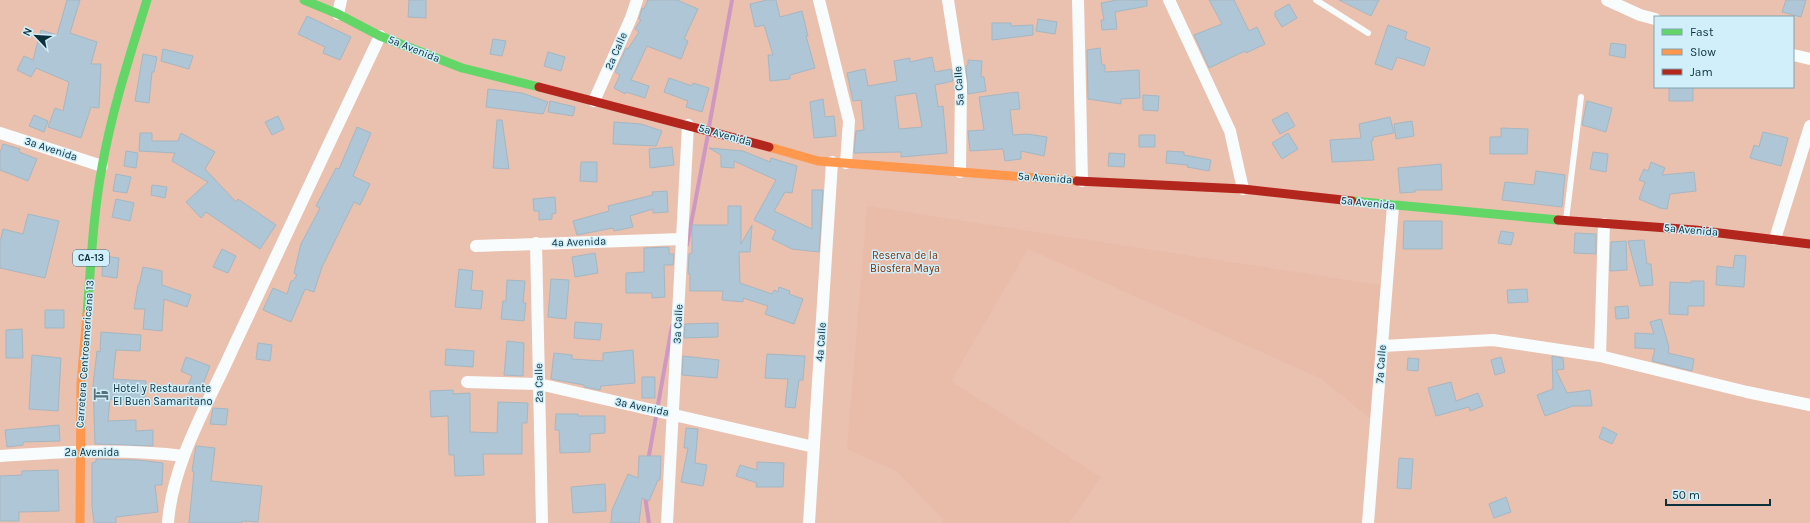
<svg xmlns="http://www.w3.org/2000/svg" width="1810" height="523" font-family="Karla,sans-serif">
<style>
.green{fill:#eac0af;fill-rule:evenodd}
.forest{fill:#e9bcaa}
.lines{fill:none;stroke-linecap:round;stroke-linejoin:round}
.stream{stroke:#cf98c0;stroke-width:4}
.building{fill:#aec6d5;stroke:#a5b7c2;fill-rule:evenodd}
.lane{stroke:#f9fcfd;stroke-width:6}
.street{stroke:#f9fcfd;stroke-width:12}
.fast{stroke:#63d668;stroke-width:9}
.slow{stroke:#ff974d;stroke-width:9}
.jam{stroke:#b3261e;stroke-width:9}
.labels{text-anchor:middle;dominant-baseline:central;stroke-width:3;stroke-linejoin:round;paint-order:stroke}
.shield{fill:#d0effa;stroke:#486a75;stroke-width:1}
.shield-label{font-size:10px;font-weight:bold;fill:#0d313c}
.street-label{font-size:11px;fill:#0d313c;stroke:#d0effa}
.park-label{font-size:11px;fill:#812e02;stroke:#d0effa}
.poi-label{font-size:11px;fill:#0d313c;stroke:#d0effa;text-anchor:start}
</style>
<rect width="100%" height="100%" fill="#daeaf0"/>
<path class="green" d="M0,0H1810V523H0ZM1655,17H1793V87H1655Z"/>
<path class="forest" d="M867,206L1387,286L1377,424L1320,378L1028,249L951,381L1101,477L1069,523H943V519L896,471L847,449Z"/>
<g class="lines">
<path class="stream" d="M709,127L732,0
M687,245L708,134
M648,461L672,326
M645,496L649,523"/>
</g>
<path class="building" d="M67,0H80L70,33L97,42L91,64H101L99,108L91,107L81,138L48,127L55,108L63,111L69,82L36,68L31,77L17,70L24,56L33,60L41,30L57,35Z
M409,0H426V18L408,17Z
M648,0H677L698,9L684,39L688,41L681,59L647,46L631,80L649,86L645,98L626,92L625,94L614,88L620,75L615,72L626,48L628,49L639,32L635,29L641,20L639,19L642,8L644,9Z
M767,0H776L780,17L802,11L808,36H806L815,68L790,75V79L770,81L768,55H773L764,25L755,27L750,4Z
M1117,0H1147V6L1115,12L1117,29L1102,30L1101,20H1104L1101,3Z
M1209,0H1234L1249,31L1257,27L1265,44L1246,53L1245,51L1209,68L1194,35L1222,24Z
M1339,0H1379L1371,16Z
M1786,0H1806L1801,17L1782,12Z
M1289,4L1297,18L1282,27L1275,16V12Z
M307,16L351,37L340,60L323,53L325,47L298,34Z
M1038,19L1057,22L1055,34L1036,31Z
M992,23H1011V26L1033,25V35L992,40Z
M1388,25L1407,32L1405,39L1430,48L1424,66L1397,57L1392,70L1375,64Z
M493,39L506,41L502,56L490,54Z
M1611,43L1626,45L1625,58L1609,55Z
M1100,48L1102,65H1105V72L1139,70L1140,98L1121,99V104L1088,99L1087,50Z
M163,49L193,56L189,69L161,61Z
M548,52L565,57L561,71L544,66Z
M143,54L157,57L154,72H152L149,103L135,101Z
M932,57L935,72L951,69L953,81L935,85L938,107L943,106L947,153L901,157V152L854,153L856,131L864,130L861,100L853,101L847,73L865,69L868,86L897,81L894,61L910,58V62ZM916,93L922,127L899,129L895,96Z
M968,60L982,61L981,77H984L986,91L968,94L966,66L968,65Z
M669,78L692,86L693,83L709,88L702,112L686,107L688,101L664,92Z
M1669,87H1693V101H1669Z
M488,89L522,93L548,102L543,114L486,107Z
M1018,92L1020,109L1010,110L1013,135L1027,134L1047,137L1044,156L1021,151V159L1005,161L1003,149L970,151L968,131L984,130L979,97Z
M1143,95L1159,96L1158,111L1143,110Z
M823,99L825,117L834,116L836,136L814,138L810,102Z
M550,101L575,107L573,116L548,112Z
M1587,101L1612,108L1606,132L1582,125Z
M1287,112L1295,126L1280,134L1272,120Z
M34,115L48,121L44,132L29,126Z
M278,116L284,129L272,135L265,122Z
M1390,117L1394,133L1373,137V141H1371L1374,160L1332,162L1330,140L1361,138L1359,124Z
M497,120H502L509,169L493,168Z
M1412,121L1414,136L1396,139L1394,124Z
M614,122L641,124L662,131L656,146L613,144Z
M357,127L371,133L353,176L370,184L360,205L354,202L322,267L314,292L305,289L291,322L263,310L273,288L287,294L291,281H293L297,275L294,273L301,244L320,208L316,206L336,168L339,169Z
M1501,128L1528,129L1527,154H1490V137H1501Z
M1763,132L1788,138L1781,166L1750,158L1754,145L1759,147Z
M140,133H152V141H178L181,133L215,152L205,169L236,202L238,199L276,225L260,249L206,212L201,218L186,202L208,182L172,161L175,153L139,151Z
M1288,133L1298,149L1282,159L1272,143Z
M1139,135H1155V147H1139Z
M3,144L20,149L19,152L37,159L28,181L0,170V153Z
M672,147L674,165L650,168L649,149Z
M709,148L743,151L770,162L771,158L797,166L792,193L785,192L774,211L812,229V190H823L819,252L792,249L772,239L776,231L754,220L776,180L734,161V168L721,167V155Z
M126,151L138,153L136,168L124,166Z
M1167,151L1184,152V155L1211,160L1209,171L1187,167L1188,165L1166,163Z
M1593,152L1608,154L1606,172L1590,169Z
M1109,153L1125,154L1124,167L1108,166Z
M581,162H597V182L580,181Z
M1651,162L1665,168L1662,175L1694,172L1696,191L1670,194L1667,209L1660,208L1639,199L1645,182L1639,180L1644,169L1648,171Z
M1441,164L1442,190H1415V192L1400,193L1398,168Z
M1536,171L1565,175L1562,207L1502,200L1505,182L1534,185Z
M116,174L131,177L127,193L113,191Z
M152,185L167,187L165,198L151,195Z
M667,191L668,212L653,213V209L630,216L633,227L614,231L613,228L577,235L573,221L609,211L608,206L653,195L652,192Z
M555,197L556,213L552,214V219L539,220V211H534L533,199Z
M116,199L134,203L130,221L112,217Z
M728,206H741V244L752,225L750,252H739L740,283L772,294L774,290L778,292L779,287L790,291L789,294L803,299L794,324L765,314L768,306L743,298V302L722,300L723,291H690V274H688L689,254L692,253V225H728Z
M28,214L59,221L45,278L0,268V242L3,229L23,234Z
M1404,221H1442V249H1403Z
M1501,231L1514,233L1511,245L1498,243Z
M1575,233L1596,234V254L1574,253Z
M1644,240L1647,264H1651L1653,285L1640,286L1628,241Z
M1626,241L1627,270L1610,271L1611,242Z
M669,247V254H674L673,265H664L665,297L652,298V293H626V273L644,272V248Z
M222,249L236,256L228,273L213,267Z
M595,253L598,273L575,277L572,257Z
M1735,255L1746,256L1744,287L1716,285L1717,266L1733,268Z
M103,256L119,258L117,278L102,276Z
M143,267L162,271V285L191,295L187,307L164,299L162,331L143,329L145,309H134L138,285H139Z
M459,269L473,271L471,290L483,291L481,309L455,307Z
M551,279L569,280L566,319L548,317Z
M507,280L525,281L523,303H526L524,321L501,319L503,301H506Z
M1691,281H1704V306H1688V315L1669,314L1670,282L1691,283Z
M1527,289L1528,302L1508,303L1507,290Z
M1628,306L1629,318L1616,319L1615,307Z
M45,310H64V328H45Z
M1661,319L1669,347L1668,353L1694,359L1692,371L1652,361L1655,349L1635,348V333L1654,334L1650,322Z
M575,322L602,324L600,340L574,338Z
M718,323V337L684,338L685,324Z
M22,329L23,358H6V330Z
M101,332L141,335L140,351L116,350L113,379L146,381L145,401L110,399L108,421L136,420V431L153,430V446L95,444L93,385L97,351L100,352Z
M507,341L524,343L523,376L504,375Z
M258,343L272,345L270,361L256,359Z
M446,349L474,351L473,367L445,365Z
M633,350L635,383L601,386L600,390L584,387V385L551,379L554,353L572,355V359L603,361V353Z
M767,354L805,356L803,380H799L795,408L785,407L788,379L765,378Z
M32,355L61,358L58,411L29,409Z
M683,356L719,360L717,378L682,375Z
M1552,356L1563,358L1564,369L1556,370L1567,393L1590,390L1592,406H1573L1545,416L1537,395L1553,389Z
M186,357L210,366L200,392L187,387L192,376L181,371Z
M1501,357L1505,372L1495,375L1491,360Z
M1408,358L1419,359L1418,371L1407,370Z
M642,377H655V398H642Z
M1451,382L1456,401L1478,393L1483,406L1470,411L1469,407L1436,416L1428,388Z
M453,390V394L470,393V432L497,433L498,402L528,403L527,423H522V454H483L484,475L455,476L454,455H449L448,416L431,417L430,391Z
M213,408L228,409L226,425L210,424Z
M556,414H578V416H605V433L590,434V452L560,453L559,430H555Z
M59,425L60,441L23,442V445L7,447L5,430Z
M1603,427L1617,434L1612,444L1599,438Z
M686,428L698,429L695,463L707,465L703,486L681,482L688,448H684Z
M196,446L215,448L211,481L262,486L258,522L242,521V523H189L194,472L192,471Z
M639,456H661L660,480H658L649,501L642,498L639,523H611L612,510L628,474L638,478Z
M1399,458L1413,459L1411,489L1397,488Z
M96,459L138,460L163,463L162,485H155L158,512L116,517V523H94L92,506V463L96,462Z
M757,462L784,463L783,487H756L757,483L736,476L740,465L757,470Z
M58,470L59,511L19,512V521H0V476L22,475V471Z
M605,484L606,511L573,513L571,487Z
M1506,497L1511,512L1494,518L1489,504Z"/>
<g class="lines">
<path class="lane" d="M1316,0L1368,33
M1566,220L1581,97"/>
<path class="street" d="M819,0L849,121L846,163
M948,0L961,84L960,172
M1078,0L1082,181
M1169,0L1230,131L1243,189
M1607,0L1640,15L1655,19
M338,14L341,0
M1793,55L1810,59
M594,101L631,18L637,0
M0,133L102,166
M1775,239L1810,126
M536,243L542,523
M476,246L682,239
M1383,346L1493,340L1600,356L1747,392L1810,405
M1600,356L1604,224
M467,382L539,384L814,447
M0,456C61,452 123,448 184,456
M168,523C172,463 209,402 233,348C281,244 331,140 380,36
M667,523L688,125
M809,523L832,162
M1368,523L1393,206"/>
<path class="fast" d="M304,0L338,14L380,36L462,68L539,87
M1352,201L1558,220
M87,314C91,265 93,215 102,167C112,110 130,55 147,0"/>
<path class="slow" d="M769,147L818,161L1077,181
M80,523L81,384L87,314"/>
<path class="jam" d="M539,87L769,147
M1077,181L1243,189L1352,201
M1558,220L1695,230L1810,244"/>
</g>
<defs>
<g id="hotel-bare" transform="scale(1.2)"><path d="M-6-4.5h1.5V1H6V5H4.5V3h-9V5H-6ZM-4 0a1.8 1.8 0 1 1 3.6 0ZM.5 0V-2.5h3Q6-2.5 6 0Z" fill="#55727b" stroke="#d0effa" stroke-width="2.5" paint-order="stroke"/></g>
</defs>
<g fill-rule="evenodd">
<use href="#hotel-bare" x="101" y="394"/>
</g>
<g class="labels">
<rect class="shield" x="73" y="250" width="36" height="16" rx="3"/>
<g class="shield-label">
<text x="91" y="258">CA-13</text>
</g>
<g class="street-label">
<text transform="translate(414 49) rotate(22)">5a Avenida</text>
<text transform="translate(616 51) rotate(-66)">2a Calle</text>
<text transform="translate(959 86) rotate(-94)">5a Calle</text>
<text transform="translate(725 135) rotate(16)">5a Avenida</text>
<text transform="translate(51 149) rotate(18)">3a Avenida</text>
<text transform="translate(1045 178) rotate(4)">5a Avenida</text>
<text transform="translate(1368 203) rotate(6)">5a Avenida</text>
<text transform="translate(1691 230) rotate(5)">5a Avenida</text>
<text transform="translate(579 242) rotate(-2)">4a Avenida</text>
<text transform="translate(678 324) rotate(-87)">3a Calle</text>
<text transform="translate(821 342) rotate(-86)">4a Calle</text>
<text transform="translate(85 354) rotate(-86)">Carretera Centroamericana 13</text>
<text transform="translate(1381 364) rotate(-86)">7a Calle</text>
<text transform="translate(539 383) rotate(-91)">2a Calle</text>
<text transform="translate(642 407) rotate(12)">3a Avenida</text>
<text x="92" y="452">2a Avenida</text>
</g>
<g class="park-label">
<text x="905" y="255">Reserva de la<tspan x="905" dy="13">Biosfera Maya</tspan></text>
</g>
<g class="poi-label">
<text x="113" y="388">Hotel y Restaurante<tspan x="113" dy="13">El Buen Samaritano</tspan></text>
</g>
</g>
<rect x="1654" y="16" width="140" height="72" fill="#d0effa" stroke="#82a3ae"/>
<rect x="1662" y="29" width="20" height="6" fill="#63d668" stroke="#82a3ae"/>
<text x="1690" y="36" font-size="12" fill="#0d313c">Fast</text>
<rect x="1662" y="49" width="20" height="6" fill="#ff974d" stroke="#82a3ae"/>
<text x="1690" y="56" font-size="12" fill="#0d313c">Slow</text>
<rect x="1662" y="69" width="20" height="6" fill="#b3261e" stroke="#82a3ae"/>
<text x="1690" y="76" font-size="12" fill="#0d313c">Jam</text>
<g transform="translate(36 36) rotate(295)" stroke="#d0effa" stroke-width="3" paint-order="stroke">
<path d="M0-3L7 15L0 10L-7 15Z" fill="#0d313c"/>
<text y="-6" font-size="11" font-weight="bold" text-anchor="middle" fill="#0d313c">N</text>
</g>
<path d="M1666 499v6h104v-6" fill="none" stroke="#0d313c" stroke-width="2"/>
<text x="1672" y="499" font-size="12" fill="#0d313c" stroke="#d0effa" stroke-width="3" paint-order="stroke">50 m</text>
</svg>
